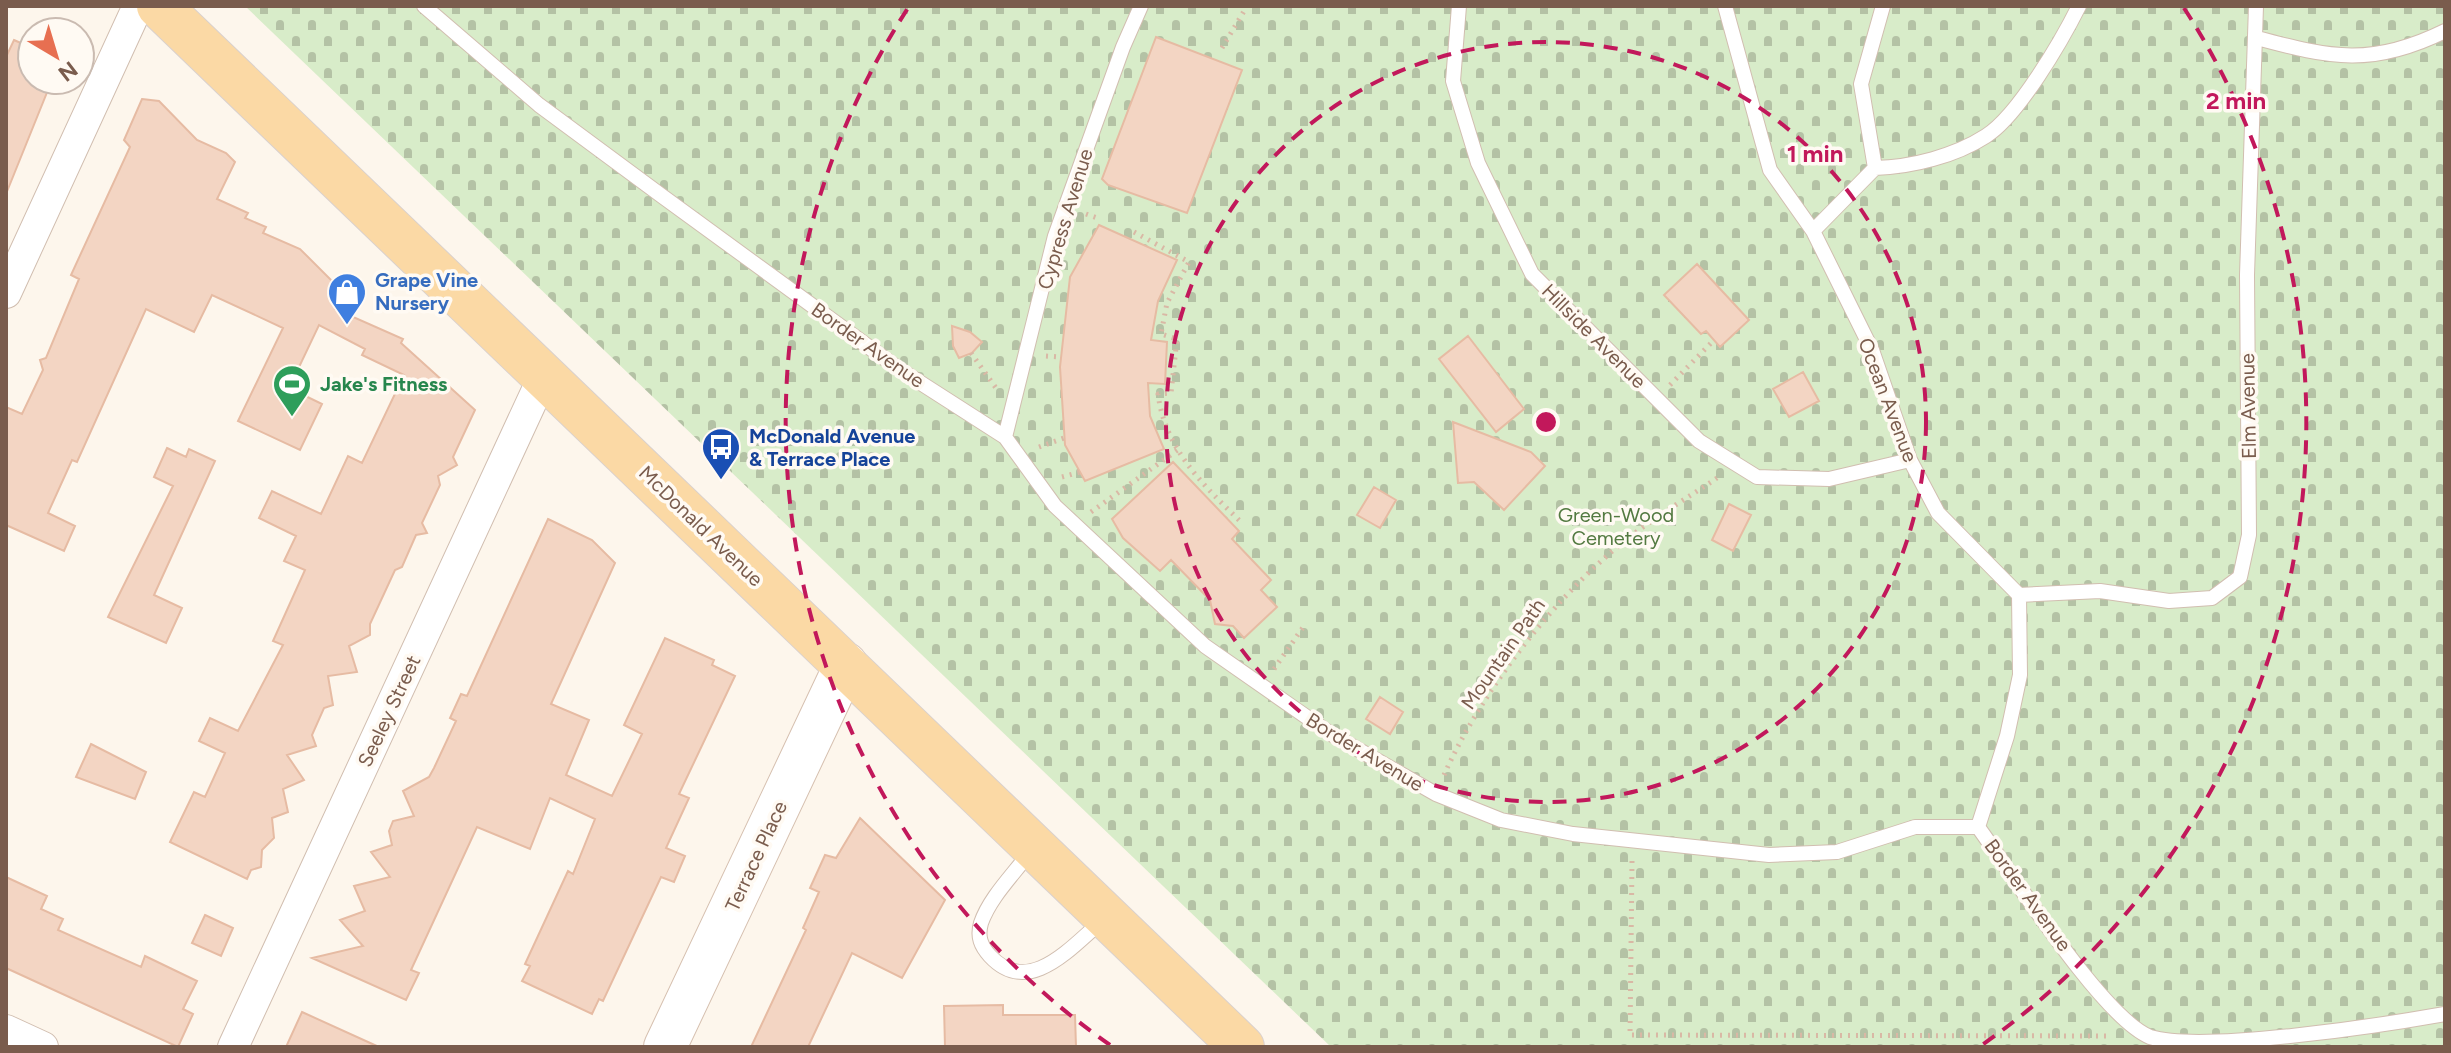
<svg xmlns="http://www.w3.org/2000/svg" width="2451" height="1053" font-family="Figtree,sans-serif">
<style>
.cemetery{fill:url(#cemetery-stones)}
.building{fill:#f3d5c3;stroke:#e6bba3;stroke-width:2}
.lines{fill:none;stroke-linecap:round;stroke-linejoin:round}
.lane-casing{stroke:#d1beb0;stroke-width:16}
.street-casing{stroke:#d1beb0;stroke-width:32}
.secondary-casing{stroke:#d6c0b0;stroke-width:44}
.primary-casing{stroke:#dad1cd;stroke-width:46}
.path{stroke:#d9b8a5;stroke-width:5;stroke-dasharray:2 6;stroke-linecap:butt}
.lane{stroke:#fff;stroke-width:14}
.street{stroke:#fff;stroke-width:30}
.secondary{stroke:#fff;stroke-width:42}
.primary{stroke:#fbd9a5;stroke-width:44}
.ring{fill:none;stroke:#c2185b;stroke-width:4;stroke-dasharray:14 10}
.labels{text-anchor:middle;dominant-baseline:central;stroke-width:7;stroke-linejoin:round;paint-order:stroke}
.street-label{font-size:20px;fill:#7a5c4d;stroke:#fffaf3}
.shop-label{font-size:20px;font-weight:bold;fill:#366cbe;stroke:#fffaf3;text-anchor:start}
.leisure-label{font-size:20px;font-weight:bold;fill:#27864d;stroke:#fffaf3;text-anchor:start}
.transit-label{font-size:20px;font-weight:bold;fill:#164399;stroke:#fffaf3;text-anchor:start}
.park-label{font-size:20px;fill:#537a41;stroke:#fffaf3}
.centre{fill:#c2185b;stroke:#fffaf3;stroke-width:4}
.ring-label{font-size:24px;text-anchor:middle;font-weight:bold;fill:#c2185b;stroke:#fffaf3;stroke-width:7;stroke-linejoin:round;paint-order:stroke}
</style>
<defs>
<pattern id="cemetery-stones" width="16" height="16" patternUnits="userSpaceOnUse" patternTransform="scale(2)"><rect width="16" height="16" fill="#d8ecc9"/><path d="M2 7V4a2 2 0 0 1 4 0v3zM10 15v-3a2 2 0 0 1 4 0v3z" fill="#b4c2a5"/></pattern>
</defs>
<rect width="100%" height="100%" fill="#fdf6ec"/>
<path class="cemetery" d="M245,6H2445V1047H1331Z"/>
<path class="building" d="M1156,37L1242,70L1187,213L1108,185L1102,179Z
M14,40L32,48V80H52L6,194V57Z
M142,99L159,101L197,140L226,153L235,162L217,199L248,213L245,218L266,227L263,233L300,249L343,292L335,309L403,339L401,343L475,410L453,457L457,465L438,476L440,485L422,523L427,533L416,535L402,567L395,570L370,624V635L349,646L357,672L328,676L333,705L324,708L312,735L316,746L287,755L304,780L283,789L288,812L272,818L274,838L262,850L261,867L251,870L247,879L170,842L194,792L205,797L225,753L199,741L210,718L238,731L283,645L273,641L305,570L284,561L296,536L259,518L272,491L321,514L348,456L362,463L404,375L362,355L365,349L319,325L289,388L322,404L300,450L238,421L283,328L212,295L194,332L146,309L77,462L72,460L48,513L75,526L64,551L6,525V407L22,414L43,370L40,360L46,358L79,279L71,275L130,147L124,140Z
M1099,225L1177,260L1158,301L1151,340L1167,342L1165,384L1148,383L1150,416L1164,449L1085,481L1065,445L1060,367L1070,277Z
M1697,264L1749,320L1720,347L1706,331L1701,334L1664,295Z
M952,326L970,332L982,342L972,353L959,358L953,346Z
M1468,336L1524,409L1496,432L1439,359Z
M1803,372L1819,401L1789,417L1773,389Z
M1453,422L1531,452L1545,466L1504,510L1474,482L1458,483Z
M167,448L186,457L189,449L215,461L154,595L182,608L166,643L108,617L173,486L154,477Z
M1173,462L1239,531L1232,539L1271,580L1261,590L1277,607L1244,638L1233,626L1215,624L1210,600L1171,560L1160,571L1123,538L1112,519Z
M1374,487L1396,500L1380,528L1357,515Z
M1729,504L1751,515L1733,551L1712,540Z
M548,519L592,540L615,563L551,704L589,720L566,775L612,796L642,734L624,725L665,638L714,660L712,665L735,676L679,794L689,798L666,848L685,856L674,882L661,877L603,1001L599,999L592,1014L522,981L530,966L525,964L568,871L573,874L595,819L550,798L530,849L477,827L411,970L419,973L406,1000L312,958L363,946L340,920L365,911L354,886L390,877L371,852L392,845L389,831L393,821L414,816L403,791L429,777L434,768L456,721L450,718L461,694L467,696Z
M1380,697L1403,712L1390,734L1366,719Z
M91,744L146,772L135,799L76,777Z
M860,818L945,900L902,978L852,953L808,1047H751L806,930L803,928L819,892L810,888L825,855L836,858Z
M6,877L47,896L41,909L63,919L58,930L141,967L145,956L197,981L183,1009L193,1014L178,1047L6,968Z
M205,915L233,928L221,956L192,943Z
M1003,1005V1015H1075L1076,1047H945L944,1006Z
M302,1012L379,1047H286Z"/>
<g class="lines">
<g class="lane-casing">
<path id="lane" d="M424,6L539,105L662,196L899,369L1005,437L1055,506L1205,646L1331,734L1436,794L1501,820L1573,834L1769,855L1837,852L1915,827H1978C2013,875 2102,1017 2150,1037C2203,1053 2383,1025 2445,1014
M1459,6L1453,81L1478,163L1532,274L1699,441L1757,477L1829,479L1910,460
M1725,6L1770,170L1813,231L1872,350L1910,460L1938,513L2019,595L2020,675L2007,736L1978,827
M2257,38C2331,58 2372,67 2445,31
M1875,168L1861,84L1883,6
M1813,231L1875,168C1912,167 1955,156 1986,136C2018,116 2062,40 2079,6
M1005,437L1055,236L1123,47L1141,6
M2019,595L2100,591L2169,601L2212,598L2240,577L2249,535L2247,275L2256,6
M1030,852C1014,874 990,897 981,923C977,937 981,946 990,956C1029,998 1071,947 1102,921"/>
</g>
<g class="street-casing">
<path id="street" d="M6,293L138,6
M6,1030L43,1047
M233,1047L544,375"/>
</g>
<g class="secondary-casing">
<path id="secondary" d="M665,1047L846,664"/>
</g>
<g class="primary-casing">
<path id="primary" d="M159,6L1242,1047"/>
</g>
<path class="path" d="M1222,48L1247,6
M1086,214L1100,219
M1134,232L1189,262L1167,303L1161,334L1177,339L1171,393L1158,394C1165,449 1203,485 1241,522
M971,353L996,388
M1046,356L1061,357
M1670,385L1714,340
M1039,447L1064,438
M1062,477L1080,472
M1091,512L1179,449
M1274,669L1306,623
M1444,775C1482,690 1557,593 1631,536C1658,515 1689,497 1717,478
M1632,861L1630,1035L2110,1036"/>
<use href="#lane" class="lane"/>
<use href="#street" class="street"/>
<use href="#secondary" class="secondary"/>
<use href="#primary" class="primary"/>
</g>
<g class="ring">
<circle cx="1546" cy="422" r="380"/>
<path d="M1110 1045A761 761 0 0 1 908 8M2184 8A761 761 0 0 1 1982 1045"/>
</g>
<defs>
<g id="shop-pin" transform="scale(2)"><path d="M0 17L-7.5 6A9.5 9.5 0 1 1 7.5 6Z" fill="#3f7fe0" stroke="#fffaf3"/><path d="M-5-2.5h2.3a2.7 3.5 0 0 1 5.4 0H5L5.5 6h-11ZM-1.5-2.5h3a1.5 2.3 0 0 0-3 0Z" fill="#fff"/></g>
<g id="stadium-pin" transform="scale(2)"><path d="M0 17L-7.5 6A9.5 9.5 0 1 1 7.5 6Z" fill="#2e9e5b" stroke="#fffaf3"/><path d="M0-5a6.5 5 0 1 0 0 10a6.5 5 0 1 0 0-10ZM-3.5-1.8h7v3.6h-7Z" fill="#fff"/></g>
<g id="bus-pin" transform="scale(2)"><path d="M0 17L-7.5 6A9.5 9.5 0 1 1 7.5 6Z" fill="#1a4fb4" stroke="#fffaf3"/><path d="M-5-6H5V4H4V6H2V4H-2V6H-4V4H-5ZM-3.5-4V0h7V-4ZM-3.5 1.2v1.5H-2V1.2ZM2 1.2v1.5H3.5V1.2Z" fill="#fff"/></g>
</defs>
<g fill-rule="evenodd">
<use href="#shop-pin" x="347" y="292"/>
<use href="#stadium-pin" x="292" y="384"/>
<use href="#bus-pin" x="721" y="447"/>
</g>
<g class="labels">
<g class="street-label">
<text transform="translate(1065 219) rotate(-73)">Cypress Avenue</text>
<text transform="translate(1594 336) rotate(45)">Hillside Avenue</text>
<text transform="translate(868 345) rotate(35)">Border Avenue</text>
<text transform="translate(1888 400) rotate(69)">Ocean Avenue</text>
<text transform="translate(2248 406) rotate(-91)">Elm Avenue</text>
<text transform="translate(701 526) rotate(44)">McDonald Avenue</text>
<text transform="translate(1503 654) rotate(-55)">Mountain Path</text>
<text transform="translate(389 711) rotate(-65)">Seeley Street</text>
<text transform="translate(1365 752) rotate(31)">Border Avenue</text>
<text transform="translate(756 856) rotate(-65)">Terrace Place</text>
<text transform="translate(2028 895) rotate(54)">Border Avenue</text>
</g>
<g class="shop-label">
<text x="375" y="280">Grape Vine<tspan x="375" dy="23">Nursery</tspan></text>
</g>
<g class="leisure-label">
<text x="320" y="384">Jake's Fitness</text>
</g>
<g class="transit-label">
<text x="749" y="436">McDonald Avenue<tspan x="749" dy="23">&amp; Terrace Place</tspan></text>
</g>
<g class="park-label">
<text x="1616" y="515">Green-Wood<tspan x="1616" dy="23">Cemetery</tspan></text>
</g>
</g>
<circle cx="1546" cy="422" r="12" class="centre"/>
<g class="ring-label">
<text x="2236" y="109">2 min</text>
<text x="1815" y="162">1 min</text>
</g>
<rect width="2451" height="1053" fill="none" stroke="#7a5c4d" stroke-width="16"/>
<g transform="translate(56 56) rotate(142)"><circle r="38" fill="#fffaf3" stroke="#cabbb1" stroke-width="2"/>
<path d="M0-6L14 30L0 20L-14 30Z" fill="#e76f51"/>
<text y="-12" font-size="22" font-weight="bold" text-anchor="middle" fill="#7a5c4d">N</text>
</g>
</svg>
